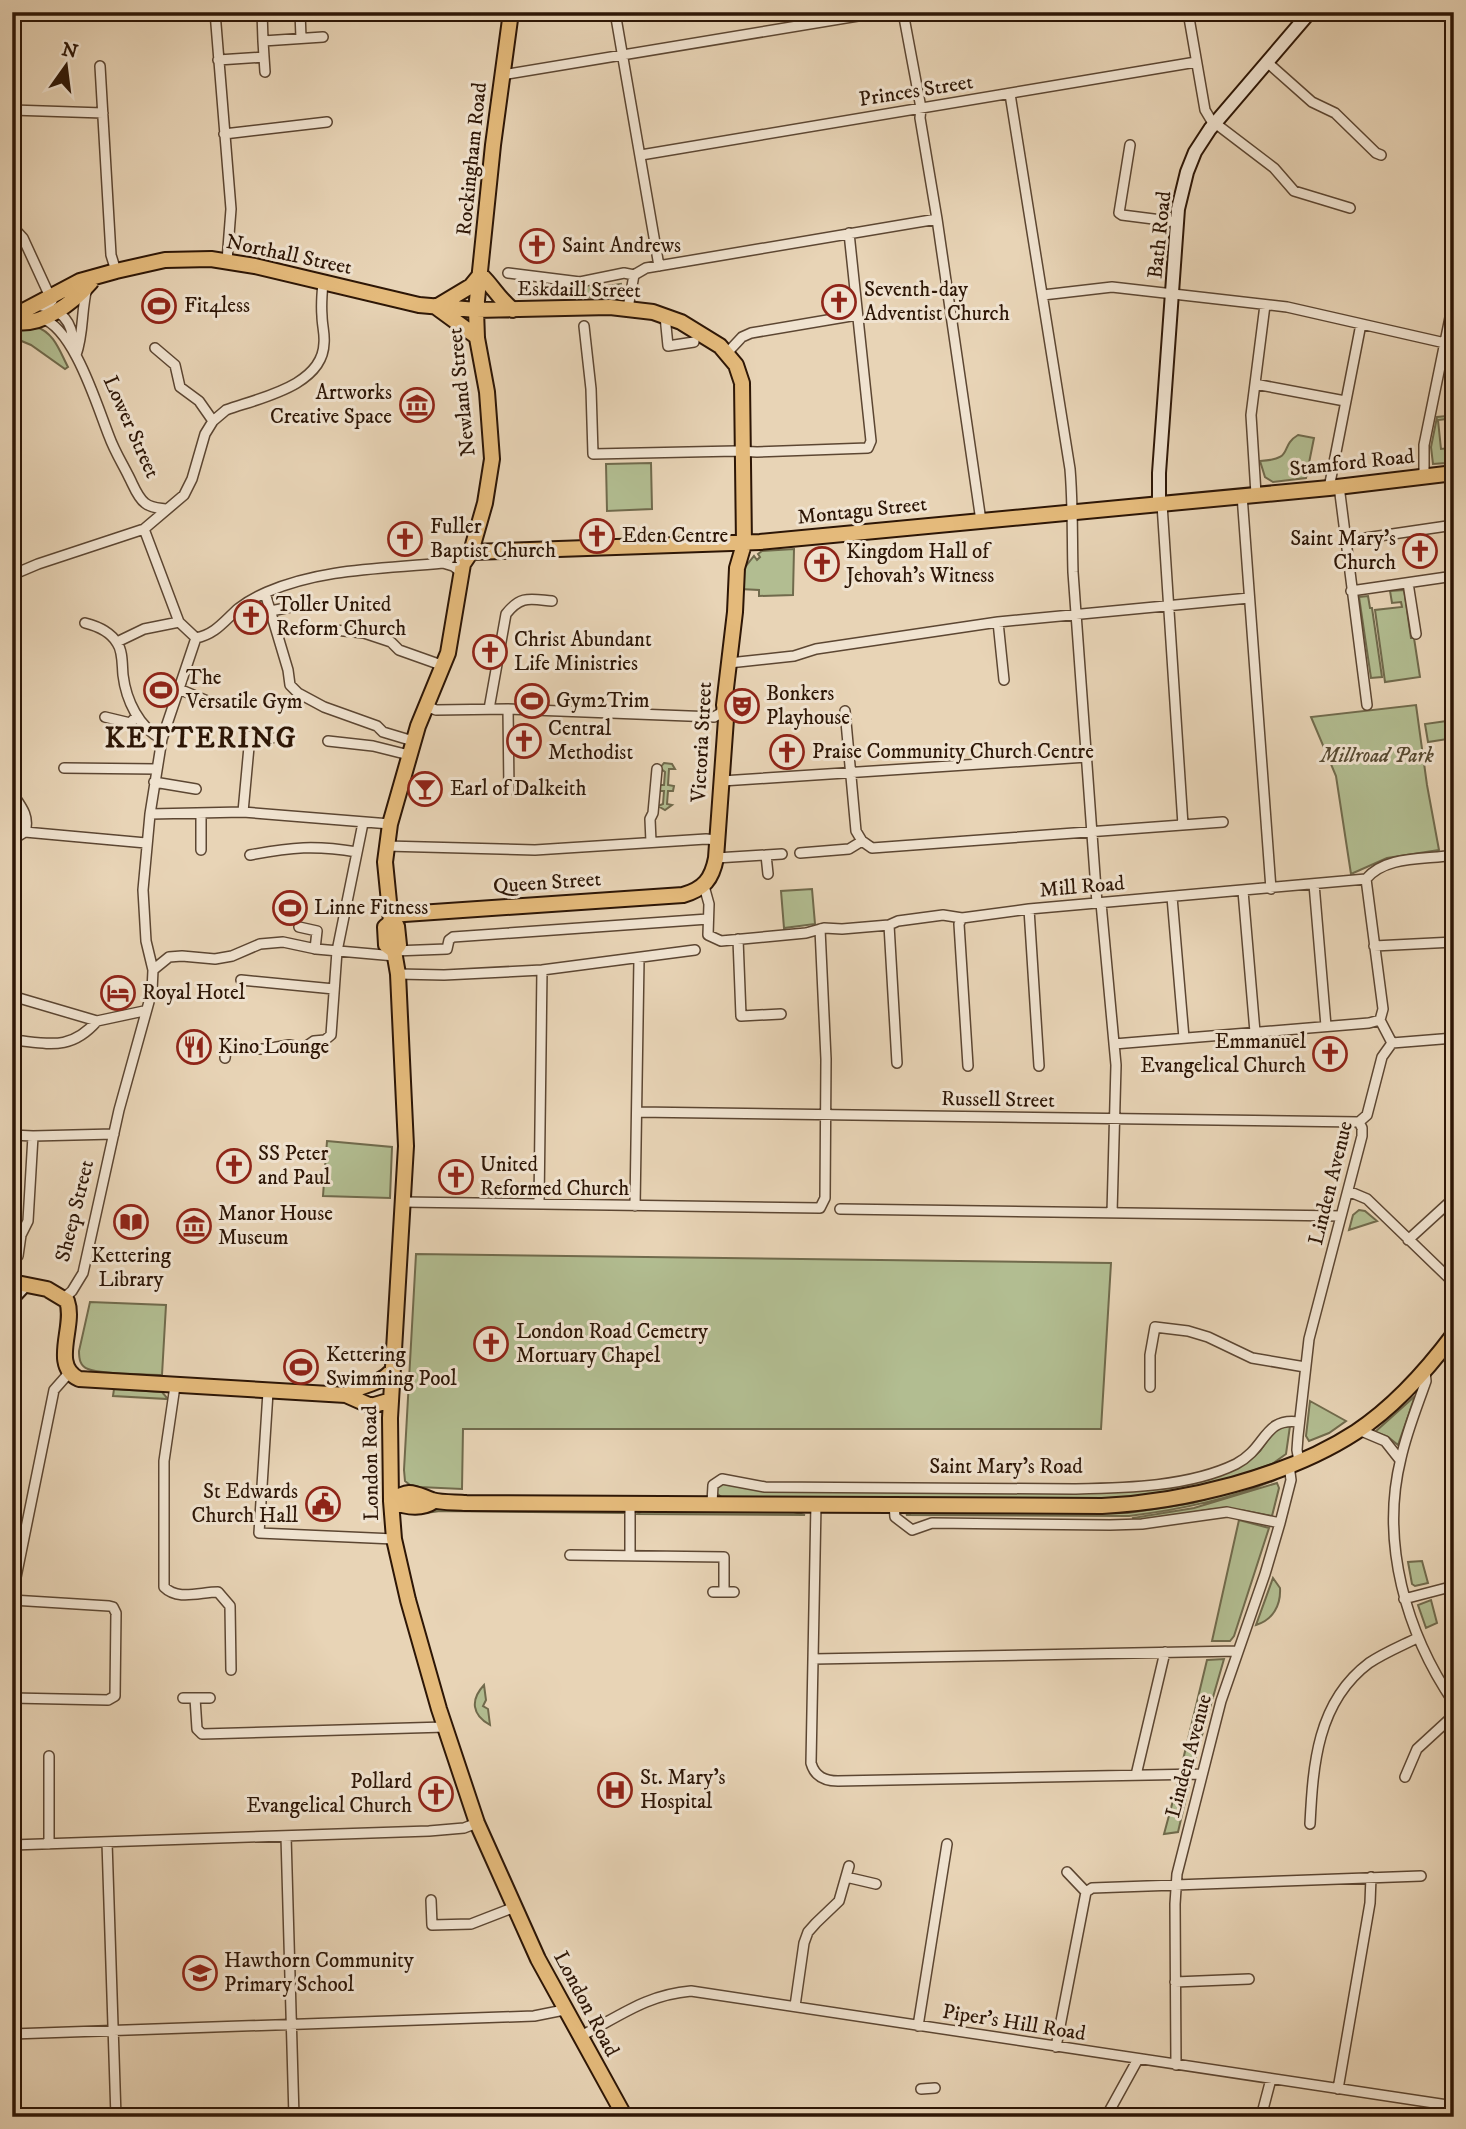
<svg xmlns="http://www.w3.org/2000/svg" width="1466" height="2129" font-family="'IM FELL DW Pica',serif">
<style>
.green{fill:#b2bd91;stroke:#706a4c;stroke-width:2}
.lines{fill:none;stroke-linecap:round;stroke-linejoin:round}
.street-casing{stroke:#5c4632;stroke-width:12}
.secondary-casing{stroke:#2d1606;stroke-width:16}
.primary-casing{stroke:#2d1606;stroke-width:18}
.street{stroke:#f0e3d0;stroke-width:9}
.secondary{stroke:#f0e3d0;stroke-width:12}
.primary{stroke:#e4ba7b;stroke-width:14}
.labels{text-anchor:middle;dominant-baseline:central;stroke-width:6;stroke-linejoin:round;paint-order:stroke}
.street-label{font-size:21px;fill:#2d1606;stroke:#f0e3d0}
.poi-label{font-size:21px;fill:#2d1606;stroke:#f0e3d0;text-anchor:start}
.park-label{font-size:21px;font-style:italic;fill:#554830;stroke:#f0e3d0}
.district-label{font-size:28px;font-weight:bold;letter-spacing:2px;fill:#2d1606;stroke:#f0e3d0}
</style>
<rect width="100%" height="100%" fill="#e8d4b6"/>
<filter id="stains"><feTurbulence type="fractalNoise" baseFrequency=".00286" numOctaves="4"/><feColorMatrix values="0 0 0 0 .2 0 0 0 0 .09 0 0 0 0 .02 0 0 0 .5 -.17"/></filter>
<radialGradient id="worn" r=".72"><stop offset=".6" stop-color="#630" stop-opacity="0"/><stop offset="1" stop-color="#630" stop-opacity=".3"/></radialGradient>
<path class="green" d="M552,282L560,284V294L582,295L584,285L590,284L595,288L621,284L622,288L617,295L611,297L520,296L521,288L548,292L549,285Z
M36,327C54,332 60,352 68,367L65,369L31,345L12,337V331Z
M1446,416V419L1438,420L1441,449L1449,448L1450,455L1446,463L1433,464L1431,447L1437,417Z
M1298,435L1314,438L1306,478L1273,482L1265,477L1260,461C1296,459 1278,447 1298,435Z
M651,463L652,509L607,511L606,464Z
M794,549L793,595L759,596V590L740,589L742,571L754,556L757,560L760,557L758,554L762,551Z
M1404,590L1411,638H1414L1420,677L1385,682L1375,610L1402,607L1401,602L1392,603L1390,591Z
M1368,596L1370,608H1372L1382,677L1371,678L1359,597Z
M1416,705L1427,785L1439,850L1387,858L1351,874L1336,776L1311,717Z
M1454,720V738L1428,742L1425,724Z
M664,763L672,764L675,769H669L668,785L674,786L673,791H668L667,804L672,805L665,810L658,806L663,804L664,791H658V785H664L665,772L660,768Z
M812,889L815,924L784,928L781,891Z
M327,1141L392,1147L390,1198L323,1196Z
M1359,1210L1365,1211L1377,1221L1349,1230L1353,1215Z
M416,1254L1111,1263L1101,1429H463L462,1489L419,1487L410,1485L405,1481L404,1470Z
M90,1302L166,1305L162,1375C145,1374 102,1375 88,1369C80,1366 79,1359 79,1351Z
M114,1389L162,1392L168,1399L113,1396Z
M1415,1396L1398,1445L1388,1437L1375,1432Z
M1310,1401L1346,1421L1329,1433L1309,1441L1306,1436Z
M1284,1425L1290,1426L1286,1454L1272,1464L1230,1479L1195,1488L1116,1500L723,1498L716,1493L719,1485L726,1483L764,1491L1060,1493L1118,1492L1152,1489L1241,1466L1260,1451L1276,1428Z
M1273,1478L1275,1480C1228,1500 1178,1510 1129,1516L906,1515L911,1513H1128L1193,1503Z
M1277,1483L1279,1488L1272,1516L1241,1510L1214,1509L1134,1521L1133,1518L1194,1508Z
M440,1509H616L623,1513L440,1511L418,1514L419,1511Z
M642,1511H790L805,1515L637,1514Z
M1239,1520L1269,1528L1234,1636L1230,1641H1212Z
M1422,1561L1428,1583L1415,1586L1412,1584L1408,1562Z
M1273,1578L1280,1588C1281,1605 1273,1620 1256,1625Z
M1431,1600L1437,1623L1426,1628L1418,1605Z
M1224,1659L1194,1763L1182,1764L1207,1660Z
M484,1685L486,1700L483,1706L488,1709L490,1725C472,1715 470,1700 484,1685Z
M1178,1782H1186L1189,1785L1178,1832L1164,1834Z"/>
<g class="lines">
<g class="street-casing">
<path id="street" d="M215,12L231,209L227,261
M262,12L263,41
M300,12L301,38
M615,12L659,266
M903,12L921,108L920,118L937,219L981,521
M1188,12L1205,110L1211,120L1274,168L1294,191L1350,208
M12,16L215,15
M264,57L265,72
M218,60L264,57L263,41L323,37
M1267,62L1312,102L1335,113L1376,153L1381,155
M100,66L111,255L116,271
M502,75L882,12
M1010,94L1070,469C1073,504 1072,538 1073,572L1097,903
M12,110L103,113
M224,134L327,122
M1130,145L1119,213L1122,215L1177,222
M641,155L1196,62
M12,226L23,238L52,301
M508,273L580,282L624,273L634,275L646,268L937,219
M1043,295L1112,287L1287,307L1445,343
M37,305C62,308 74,323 73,347
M628,308L634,275
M665,316L668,346L694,342
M41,318C74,328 97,406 109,436C114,450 122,463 128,475C133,484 137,497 145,503C151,508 158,508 165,509
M584,326L591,389L593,454L736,451L757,452L868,448L871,441L849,233
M155,348L175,365L180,387L199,401L213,421
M727,353L742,337L751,333L857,315
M76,355C84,333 81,310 87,288
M1255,384L1345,401
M1424,476V445L1454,298
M1339,486L1367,705
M1329,488L1361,324
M1256,494L1251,415L1265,305
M1242,495L1271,889
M1162,504L1183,825
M144,529L179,622L196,638
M1345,541L1454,525
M12,575L38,564L144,529L184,495L192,479L205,434L213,421L226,410C259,398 323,386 324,343C325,334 322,325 322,316C321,305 322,293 323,283
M1408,583L1416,634
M1351,591L1454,576
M265,593L288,670L290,685L298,693L324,707L377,726L383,732L413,741
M271,611L300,605
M998,622L1004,680
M85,623C97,626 110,631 117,643C123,651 122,665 123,675C126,700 139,728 162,739
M334,630L364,633L391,642L399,650L444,666
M196,638C216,634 224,621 239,608C247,602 258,596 267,592C323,568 383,569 443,563L453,566L461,572
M117,642L144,629L179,622
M729,663L794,656L816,649L998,622L1249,598
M179,689L212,703
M426,706L436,710L508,709L714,717L721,713L723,707
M489,709L506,614C521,595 530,599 552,601
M508,709L509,790
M845,711L856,831L862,841L872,848L1223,822
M105,717L130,723L137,716
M328,741L373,746L409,755
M64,768L156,769
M722,781L1087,757
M154,782L196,789
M12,793C21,806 30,816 25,832
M243,812L250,736L272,738
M150,814L243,812L390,824
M201,814V850
M12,840L25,832L146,843
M651,842L650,819L653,813L657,769
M386,846L535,850L706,839L717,840
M800,853L849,849L862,841
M250,855C292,847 315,845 357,852
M766,855L768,874
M716,858L782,854
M1366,879L1383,1009L1380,1020L1392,1043
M1314,884L1326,1026
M704,886L709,904L708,935L721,941L806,933L824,928L842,929L889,925L898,921L943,915L962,918L1029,909L1366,879C1386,855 1425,860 1454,855
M1243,891L1255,1032
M1172,897L1184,1038
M1101,903L1116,1065L1112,1213
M1029,909L1039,1066
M962,918L959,924L968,1066
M889,925L897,1063
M299,927L317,931L315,949
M738,939L741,1016L781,1014
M1374,946L1454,942
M394,951L447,949L449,940L453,937L708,919
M153,970L169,957L182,956L215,959L232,956L260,944L283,942L316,949L395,956
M398,974L444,975L542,970L695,950
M241,980L334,989
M12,996L97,1021L144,1011
M12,1040C47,1043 70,1052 97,1021
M1392,1043L1454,1038
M1114,1044L1369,1023L1380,1020
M225,1058L226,1049H265L289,1045L304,1048L314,1041L325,1040L331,1035L337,951L363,823
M637,1112L1359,1122
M1359,1122L1367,1115L1382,1057L1392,1043
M12,1135L33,1136L114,1134
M1348,1191L1367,1199L1454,1283
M403,1202L820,1208L825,1198L826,1059L820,929
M539,1204L542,970
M635,1206L639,959
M840,1209L1341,1216
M1408,1240L1454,1198
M18,1256L21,1235L28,1221L33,1136
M64,1298L72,1291L83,1273L119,1110L152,991L153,970L146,941L143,890L150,814L162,739L196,638
M1425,1371L1426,1381C1417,1407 1407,1431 1401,1458C1380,1542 1406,1633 1454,1703
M175,1386L164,1461V1587C178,1601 200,1592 218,1592L230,1606L231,1670
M1150,1387V1355L1155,1327L1188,1331L1208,1337L1252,1358L1305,1367
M268,1392L259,1533L394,1539
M1359,1430L1385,1441L1400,1460
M1299,1461L1297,1450L1298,1436L1309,1339L1362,1136V1128L1359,1122
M712,1503L713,1485L722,1479L765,1487L1074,1489C1125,1488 1189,1487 1236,1464C1267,1448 1263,1417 1299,1422
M816,1504L811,1763C815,1777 825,1781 838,1781L1201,1774
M894,1505L895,1517L912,1530L932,1523L1110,1525L1142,1524L1227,1512L1280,1523
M630,1554V1503
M570,1555L724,1557V1592
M713,1592H734
M12,1597L54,1390L69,1373
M1404,1599L1454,1586
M12,1600L109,1606L113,1607L116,1613L115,1696L108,1700L12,1698
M813,1659L1238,1651
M183,1698H210
M195,1698L197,1729L202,1734L445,1727
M49,1756V1844
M1136,1775L1165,1652
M1405,1777L1417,1749L1454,1715
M1310,1824C1313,1765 1317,1702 1369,1663C1384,1653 1401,1646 1417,1638
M286,1836L294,2117
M107,1842L116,2117
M12,1845L429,1831L464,1828L477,1823
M1067,1872L1086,1892
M846,1877L876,1884
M1086,1892L1092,1888L1421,1876
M431,1900L432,1925L471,1924L515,1907
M1175,1982L1249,1979
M795,2006L804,1943L808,1932L816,1923L839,1901L849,1866
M918,2026L947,1844
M12,2034L534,2016L564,2010
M579,2037C619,2017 645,1995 691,1991L1454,2106
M1056,2047L1086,1892
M1176,2065L1175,1904L1177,1874L1221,1701L1265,1574L1280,1523L1291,1480L1289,1465
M921,2089L935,2088
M1338,2089L1370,1903L1371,1877
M1106,2117L1138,2059
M1261,2117L1271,2079"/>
</g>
<g class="secondary-casing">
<path id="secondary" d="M1159,504V473L1178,209L1187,172L1195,152L1210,129L1310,12
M12,1299L25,1285"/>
</g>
<g class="primary-casing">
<path id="primary" d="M480,274C493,286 498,298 513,310
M436,307L471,286L480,275
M436,307L477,337
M12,317L80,281L116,271L165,260L211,259L255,266L419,305L476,310L610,307L653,312L681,322L720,346L736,365L742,383L744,544L737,568L735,612L724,705L726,719L716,858C712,879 704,889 683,895L390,915
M12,321C40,329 74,302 91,282
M471,552L760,542L1329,488L1454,473
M391,922L385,927L386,945L394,951L398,974L406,1146L390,1418L391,1501L394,1539L408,1600L439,1709L477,1823L538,1959L625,2117
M394,951L399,945L397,926L391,922L385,862L390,824L418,726L448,653L463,564L471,552L485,503L492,459L487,392L477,338L476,310L493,145L511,12
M12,1282L47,1289L67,1301C76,1326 50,1365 79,1379L346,1395L371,1406L391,1400
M346,1395C363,1383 378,1386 392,1371
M391,1501C410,1488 413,1493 432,1500C442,1503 456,1502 466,1503L1102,1506C1184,1502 1287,1477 1356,1432C1394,1407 1427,1370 1454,1334
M391,1501C405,1507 421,1510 434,1501"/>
</g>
<use href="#street" class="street"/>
<use href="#secondary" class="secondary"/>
<use href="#primary" class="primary"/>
</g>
<defs>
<g id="church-ring" transform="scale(1.75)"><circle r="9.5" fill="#f0e3d0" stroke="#8f2418" stroke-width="1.5"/><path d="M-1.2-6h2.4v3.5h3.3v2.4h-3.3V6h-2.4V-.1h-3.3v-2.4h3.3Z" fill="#8f2418"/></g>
<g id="stadium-ring" transform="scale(1.75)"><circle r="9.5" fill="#f0e3d0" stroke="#8f2418" stroke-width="1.5"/><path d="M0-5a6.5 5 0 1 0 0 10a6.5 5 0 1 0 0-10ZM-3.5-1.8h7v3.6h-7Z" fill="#8f2418"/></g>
<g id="museum-ring" transform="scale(1.75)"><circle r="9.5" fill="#f0e3d0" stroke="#8f2418" stroke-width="1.5"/><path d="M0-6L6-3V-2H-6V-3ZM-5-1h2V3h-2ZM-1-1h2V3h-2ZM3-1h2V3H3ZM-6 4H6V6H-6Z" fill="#8f2418"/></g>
<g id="theatre-ring" transform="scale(1.75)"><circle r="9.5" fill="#f0e3d0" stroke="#8f2418" stroke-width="1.5"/><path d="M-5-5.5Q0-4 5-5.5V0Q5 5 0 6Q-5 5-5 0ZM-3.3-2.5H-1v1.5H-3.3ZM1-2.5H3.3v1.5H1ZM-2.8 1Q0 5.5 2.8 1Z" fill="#8f2418"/></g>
<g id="bar-ring" transform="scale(1.75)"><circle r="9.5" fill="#f0e3d0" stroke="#8f2418" stroke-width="1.5"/><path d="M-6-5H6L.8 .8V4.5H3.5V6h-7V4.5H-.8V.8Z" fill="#8f2418"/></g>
<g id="hotel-ring" transform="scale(1.75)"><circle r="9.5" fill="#f0e3d0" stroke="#8f2418" stroke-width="1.5"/><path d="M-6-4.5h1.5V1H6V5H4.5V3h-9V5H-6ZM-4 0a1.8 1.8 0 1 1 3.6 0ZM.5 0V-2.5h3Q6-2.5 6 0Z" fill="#8f2418"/></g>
<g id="restaurant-ring" transform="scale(1.75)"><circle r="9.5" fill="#f0e3d0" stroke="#8f2418" stroke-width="1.5"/><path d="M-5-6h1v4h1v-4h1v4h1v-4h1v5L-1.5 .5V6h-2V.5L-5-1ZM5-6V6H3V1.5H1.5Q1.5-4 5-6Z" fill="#8f2418"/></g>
<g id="library-ring" transform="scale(1.75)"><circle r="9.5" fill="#f0e3d0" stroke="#8f2418" stroke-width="1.5"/><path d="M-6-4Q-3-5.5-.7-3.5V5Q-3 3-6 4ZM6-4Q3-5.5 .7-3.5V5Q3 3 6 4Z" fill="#8f2418"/></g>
<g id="civic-ring" transform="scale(1.75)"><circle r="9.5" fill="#f0e3d0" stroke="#8f2418" stroke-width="1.5"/><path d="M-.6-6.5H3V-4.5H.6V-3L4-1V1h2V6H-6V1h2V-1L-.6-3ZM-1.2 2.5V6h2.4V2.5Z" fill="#8f2418"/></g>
<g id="hospital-ring" transform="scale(1.75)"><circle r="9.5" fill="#f0e3d0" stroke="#8f2418" stroke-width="1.5"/><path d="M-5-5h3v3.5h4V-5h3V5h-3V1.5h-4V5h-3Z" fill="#8f2418"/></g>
<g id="school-ring" transform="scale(1.75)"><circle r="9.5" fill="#f0e3d0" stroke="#8f2418" stroke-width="1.5"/><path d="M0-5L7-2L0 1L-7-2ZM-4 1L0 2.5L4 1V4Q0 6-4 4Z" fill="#8f2418"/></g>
</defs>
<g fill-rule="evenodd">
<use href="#church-ring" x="537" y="246"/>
<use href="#church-ring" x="839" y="302"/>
<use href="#stadium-ring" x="159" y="306"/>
<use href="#museum-ring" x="417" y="405"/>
<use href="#church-ring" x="597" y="536"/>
<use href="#church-ring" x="405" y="539"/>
<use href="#church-ring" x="1420" y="551"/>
<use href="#church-ring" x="822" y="564"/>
<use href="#church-ring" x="251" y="617"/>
<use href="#church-ring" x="490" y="652"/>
<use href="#stadium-ring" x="161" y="690"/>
<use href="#stadium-ring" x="532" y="701"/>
<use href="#theatre-ring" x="742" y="706"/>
<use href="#church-ring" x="524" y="741"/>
<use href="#church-ring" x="787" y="752"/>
<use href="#bar-ring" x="425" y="789"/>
<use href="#stadium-ring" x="290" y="908"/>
<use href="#hotel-ring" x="118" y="993"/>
<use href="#restaurant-ring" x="194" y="1047"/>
<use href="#church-ring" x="1330" y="1054"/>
<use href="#church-ring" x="234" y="1166"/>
<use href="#church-ring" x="456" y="1177"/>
<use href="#library-ring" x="131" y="1222"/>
<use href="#museum-ring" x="194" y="1226"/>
<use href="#church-ring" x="491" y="1344"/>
<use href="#stadium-ring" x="301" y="1367"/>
<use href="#civic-ring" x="323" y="1504"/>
<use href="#hospital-ring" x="615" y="1790"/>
<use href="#church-ring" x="436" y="1794"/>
<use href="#school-ring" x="200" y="1973"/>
</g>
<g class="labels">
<g class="street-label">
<text transform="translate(916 91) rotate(-9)">Princes Street</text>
<text transform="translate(472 159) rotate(-84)">Rockingham Road</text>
<text transform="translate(1160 235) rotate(-84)">Bath Road</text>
<text transform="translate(289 255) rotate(12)">Northall Street</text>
<text transform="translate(579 290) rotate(1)">Eskdaill Street</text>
<text transform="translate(462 392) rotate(-96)">Newland Street</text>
<text transform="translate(131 427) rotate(66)">Lower Street</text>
<text transform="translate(1352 463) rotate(-6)">Stamford Road</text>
<text transform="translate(862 511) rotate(-6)">Montagu Street</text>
<text transform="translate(702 742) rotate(-87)">Victoria Street</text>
<text transform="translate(547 883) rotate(-4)">Queen Street</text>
<text transform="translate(1082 887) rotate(-5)">Mill Road</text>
<text transform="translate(998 1100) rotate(1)">Russell Street</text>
<text transform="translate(1331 1183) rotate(-76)">Linden Avenue</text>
<text transform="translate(75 1211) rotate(-76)">Sheep Street</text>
<text transform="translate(371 1463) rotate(-91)">London Road</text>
<text x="1006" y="1467">Saint Mary's Road</text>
<text transform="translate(1189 1756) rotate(-75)">Linden Avenue</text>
<text transform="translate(586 2004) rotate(62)">London Road</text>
<text transform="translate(1014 2023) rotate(9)">Piper's Hill Road</text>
</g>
<g class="poi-label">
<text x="562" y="246">Saint Andrews</text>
<text x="864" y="290">Seventh-day<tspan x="864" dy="24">Adventist Church</tspan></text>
<text x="184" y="306">Fit4less</text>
<text x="392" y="393" text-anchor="end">Artworks<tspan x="392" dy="24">Creative Space</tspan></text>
<text x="430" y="527">Fuller<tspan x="430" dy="24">Baptist Church</tspan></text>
<text x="622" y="536">Eden Centre</text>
<text x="1396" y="539" text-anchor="end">Saint Mary's<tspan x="1396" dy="24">Church</tspan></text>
<text x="846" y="552">Kingdom Hall of<tspan x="846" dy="24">Jehovah's Witness</tspan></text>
<text x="276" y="605">Toller United<tspan x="276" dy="24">Reform Church</tspan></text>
<text x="514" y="640">Christ Abundant<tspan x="514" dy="24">Life Ministries</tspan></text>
<text x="186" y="678">The<tspan x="186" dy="24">Versatile Gym</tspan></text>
<text x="766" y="694">Bonkers<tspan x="766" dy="24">Playhouse</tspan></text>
<text x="556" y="701">Gym2Trim</text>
<text x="548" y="729">Central<tspan x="548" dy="24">Methodist</tspan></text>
<text x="812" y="752">Praise Community Church Centre</text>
<text x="450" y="789">Earl of Dalkeith</text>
<text x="314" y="908">Linne Fitness</text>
<text x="142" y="993">Royal Hotel</text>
<text x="1306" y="1042" text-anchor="end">Emmanuel<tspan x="1306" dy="24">Evangelical Church</tspan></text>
<text x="218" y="1047">Kino Lounge</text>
<text x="258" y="1154">SS Peter<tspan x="258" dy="24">and Paul</tspan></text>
<text x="480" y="1165">United<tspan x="480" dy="24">Reformed Church</tspan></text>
<text x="218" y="1214">Manor House<tspan x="218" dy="24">Museum</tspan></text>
<text x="131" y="1256" text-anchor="middle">Kettering<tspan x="131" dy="24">Library</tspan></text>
<text x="516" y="1332">London Road Cemetry<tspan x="516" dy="24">Mortuary Chapel</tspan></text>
<text x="326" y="1355">Kettering<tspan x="326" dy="24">Swimming Pool</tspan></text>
<text x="298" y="1492" text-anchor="end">St Edwards<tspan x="298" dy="24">Church Hall</tspan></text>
<text x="640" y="1778">St. Mary's<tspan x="640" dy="24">Hospital</tspan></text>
<text x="412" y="1782" text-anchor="end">Pollard<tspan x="412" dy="24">Evangelical Church</tspan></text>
<text x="224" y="1961">Hawthorn Community<tspan x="224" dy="24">Primary School</tspan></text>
</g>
<g class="park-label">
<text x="1377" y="756">Millroad Park</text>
</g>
<g class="district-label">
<text x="201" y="738">KETTERING</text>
</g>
</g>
<rect width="1466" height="2129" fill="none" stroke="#e8d4b6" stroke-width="42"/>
<rect x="14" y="14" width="1438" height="2101" fill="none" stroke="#2d1606" stroke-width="3.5"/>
<rect x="21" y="21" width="1424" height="2087" fill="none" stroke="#2d1606" stroke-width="2"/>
<g transform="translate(66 66) rotate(14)" stroke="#f0e3d0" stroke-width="5" paint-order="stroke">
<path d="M0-5L12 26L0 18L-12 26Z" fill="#2d1606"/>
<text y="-10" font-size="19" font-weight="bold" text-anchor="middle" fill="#2d1606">N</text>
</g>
<rect width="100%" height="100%" filter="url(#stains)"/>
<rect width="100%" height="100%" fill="url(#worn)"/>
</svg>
